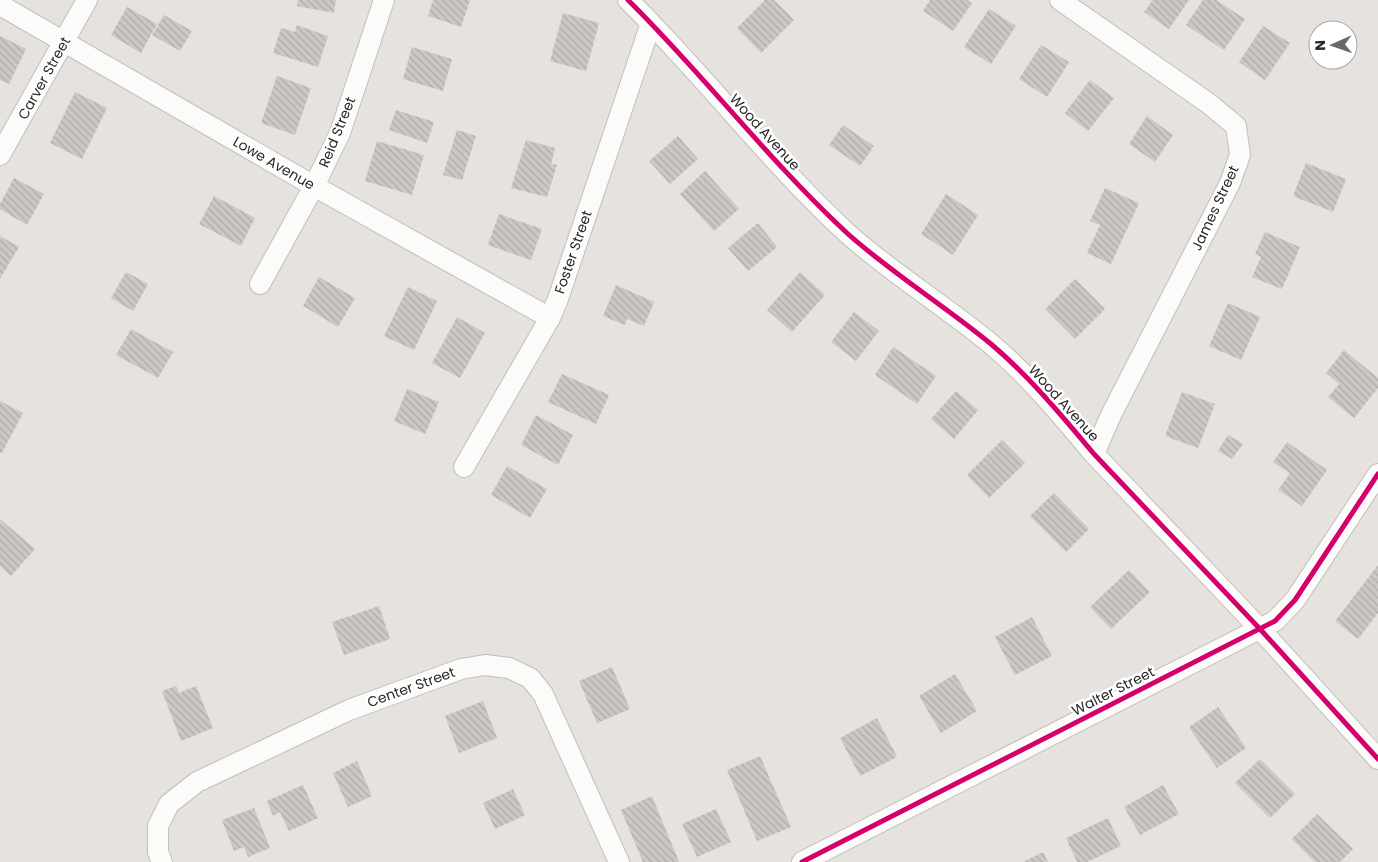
<svg xmlns="http://www.w3.org/2000/svg" width="1378" height="862" font-family="Poppins,sans-serif">
<style>
.building{fill:url(#building-back-hatch)}
.lines{fill:none;stroke-linecap:round;stroke-linejoin:round}
.street-casing{stroke:#c0bebf;stroke-width:22}
.street{stroke:#fbfbfa;stroke-width:20}
.cycleway-casing{stroke:#fff;stroke-width:8}
.cycleway{stroke:#d6006c;stroke-width:5}
.labels{text-anchor:middle;dominant-baseline:central;stroke-width:5;stroke-linejoin:round;paint-order:stroke}
.street-label{font-size:14px;fill:#282828;stroke:#fff}
</style>
<defs>
<pattern id="building-back-hatch" width="6" height="6" patternUnits="userSpaceOnUse" patternTransform="scale(1.25)"><rect width="6" height="6" fill="#cbc8c5"/><path d="M-1 5l2 2M0 0l6 6M5-1l2 2" fill="none" stroke="#aeaca9"/></pattern>
</defs>
<rect width="100%" height="100%" fill="#e6e2de"/>
<path class="building" d="M298,0H336L334,13L297,6Z
M433,0H470L461,27L428,16Z
M765,0H774L794,20L761,53L737,28Z
M930,0H967L972,3L953,31L923,11Z
M1153,0H1189L1169,29L1144,12Z
M1203,0H1216L1245,19L1224,50L1186,25Z
M127,7L157,24L141,53L111,35Z
M989,9L1016,26L991,64L964,47Z
M563,13L599,23L586,71L550,61Z
M164,15L192,31L180,51L152,35Z
M297,25L328,36L318,67L273,53L281,28L295,32Z
M1263,26L1290,43L1265,80L1239,62Z
M0,36L26,49L9,84L0,80Z
M1041,45L1069,62L1047,97L1019,79Z
M412,47L452,59L443,91L403,79Z
M277,76L311,88L295,135L261,123Z
M1090,80L1114,98L1088,131L1065,113Z
M75,92L107,108L82,159L50,143Z
M396,110L434,122L427,143L389,130Z
M1147,116L1173,135L1155,162L1129,144Z
M843,125L874,146L860,166L829,145Z
M457,130L476,136L462,180L443,175Z
M678,136L698,159L670,184L649,161Z
M526,140L555,148L551,164L557,165L547,197L511,188Z
M377,141L424,155L412,195L365,181Z
M1306,163L1346,179L1333,212L1293,196Z
M705,171L739,209L714,231L680,194Z
M14,178L44,194L27,225L0,209V204Z
M1105,188L1139,203L1111,264L1087,253L1100,225L1090,221Z
M946,194L978,215L953,255L921,234Z
M214,196L255,218L241,246L199,224Z
M499,214L542,229L531,260L488,245Z
M758,223L777,247L748,271L728,248Z
M1265,232L1300,247L1282,289L1252,277L1261,257L1255,254Z
M0,236L19,247L0,279Z
M126,272L148,284L133,311L111,298Z
M800,272L825,295L792,332L767,310Z
M319,277L355,298L338,327L303,306Z
M1075,279L1105,309L1075,339L1045,309Z
M616,285L654,302L644,326L627,319L625,325L603,316Z
M408,287L437,301L414,350L384,336Z
M1228,303L1260,317L1241,360L1209,346Z
M854,312L879,331L856,361L831,342Z
M457,317L485,333L460,378L432,363Z
M131,329L173,352L158,378L116,355Z
M893,347L936,376L917,404L875,375Z
M1344,350L1378,378V388L1354,418L1328,397L1339,384L1326,373Z
M562,374L609,395L596,424L548,402Z
M407,389L439,402L425,434L394,421Z
M956,391L978,410L954,439L931,419Z
M1182,392L1215,404L1198,448L1165,436Z
M0,401L23,413L2,453L0,452Z
M536,415L573,435L558,465L521,445Z
M1228,435L1243,444L1232,459L1218,451Z
M1002,440L1025,463L989,498L967,475Z
M1287,442L1327,470L1302,506L1278,490L1290,473L1273,462Z
M507,466L547,489L530,518L491,495Z
M1054,493L1089,529L1066,552L1030,516Z
M0,519L35,549L11,576L0,566Z
M1378,565V613L1358,639L1335,621Z
M1129,570L1150,592L1111,629L1090,607Z
M379,606L390,639L344,655L332,622Z
M1032,617L1052,656L1015,675L995,637Z
M612,667L630,709L597,723L579,681Z
M955,674L977,711L941,733L919,696Z
M176,686L179,693L196,686L213,728L181,741L162,691Z
M483,701L497,738L459,753L445,716Z
M1218,707L1246,748L1217,768L1189,727Z
M877,718L897,757L860,776L840,738Z
M760,756L791,827L757,841L727,770Z
M1260,759L1295,794L1270,818L1235,783Z
M357,761L372,796L348,807L333,773Z
M303,785L318,818L289,831L280,812L273,816L267,801Z
M1163,785L1179,814L1140,835L1124,807Z
M513,789L525,815L495,829L483,803Z
M652,796L679,862H643L621,810Z
M254,808L270,848L248,857L244,847L234,851L222,820Z
M716,809L731,842L697,857L682,824Z
M1317,814L1353,849L1340,862H1315L1292,839Z
M1108,818L1121,846L1087,862H1077L1066,838Z
M1043,852L1048,862H1023Z"/>
<g class="lines">
<g class="street-casing">
<path id="street" d="M628,0C704,75 769,161 848,234C893,274 945,306 991,344C1030,377 1062,416 1094,454L1260,629L1378,759
M1060,0L1208,103L1236,126L1240,155L1230,183L1111,415L1094,454
M0,5L314,186L550,318
M0,155L87,0
M260,284L314,186L340,133L384,0
M464,467L550,318L558,299L651,23
M162,862L158,852V826L169,804L197,782L349,710L461,669L485,665L509,668L530,678L543,694L619,862
M802,862L1275,621L1295,600L1378,474"/>
</g>
<use href="#street" class="street"/>
<g class="cycleway-casing">
<path id="cycleway" d="M628,0C704,75 769,161 848,234C893,274 945,306 991,344C1030,377 1062,416 1094,454L1260,629L1378,759
M802,862L1275,621L1295,600L1378,474"/>
</g>
<use href="#cycleway" class="cycleway"/>
</g>
<g class="labels">
<g class="street-label">
<text transform="translate(44 78) rotate(-61)">Carver Street</text>
<text transform="translate(337 132) rotate(-68)">Reid Street</text>
<text transform="translate(765 132) rotate(48)">Wood Avenue</text>
<text transform="translate(274 163) rotate(30)">Lowe Avenue</text>
<text transform="translate(1215 208) rotate(-65)">James Street</text>
<text transform="translate(573 252) rotate(-71)">Foster Street</text>
<text transform="translate(1064 403) rotate(48)">Wood Avenue</text>
<text transform="translate(411 687) rotate(-20)">Center Street</text>
<text transform="translate(1113 691) rotate(-27)">Walter Street</text>
</g>
</g>
<g transform="translate(1333 45) rotate(268)"><circle r="24" fill="#ffffff" stroke="#a9a9a9"/>
<path d="M0-4L9 19L0 12L-9 19Z" fill="#6a6968"/>
<text y="-8" font-size="14" font-weight="bold" text-anchor="middle" fill="#282828">N</text>
</g>
</svg>
